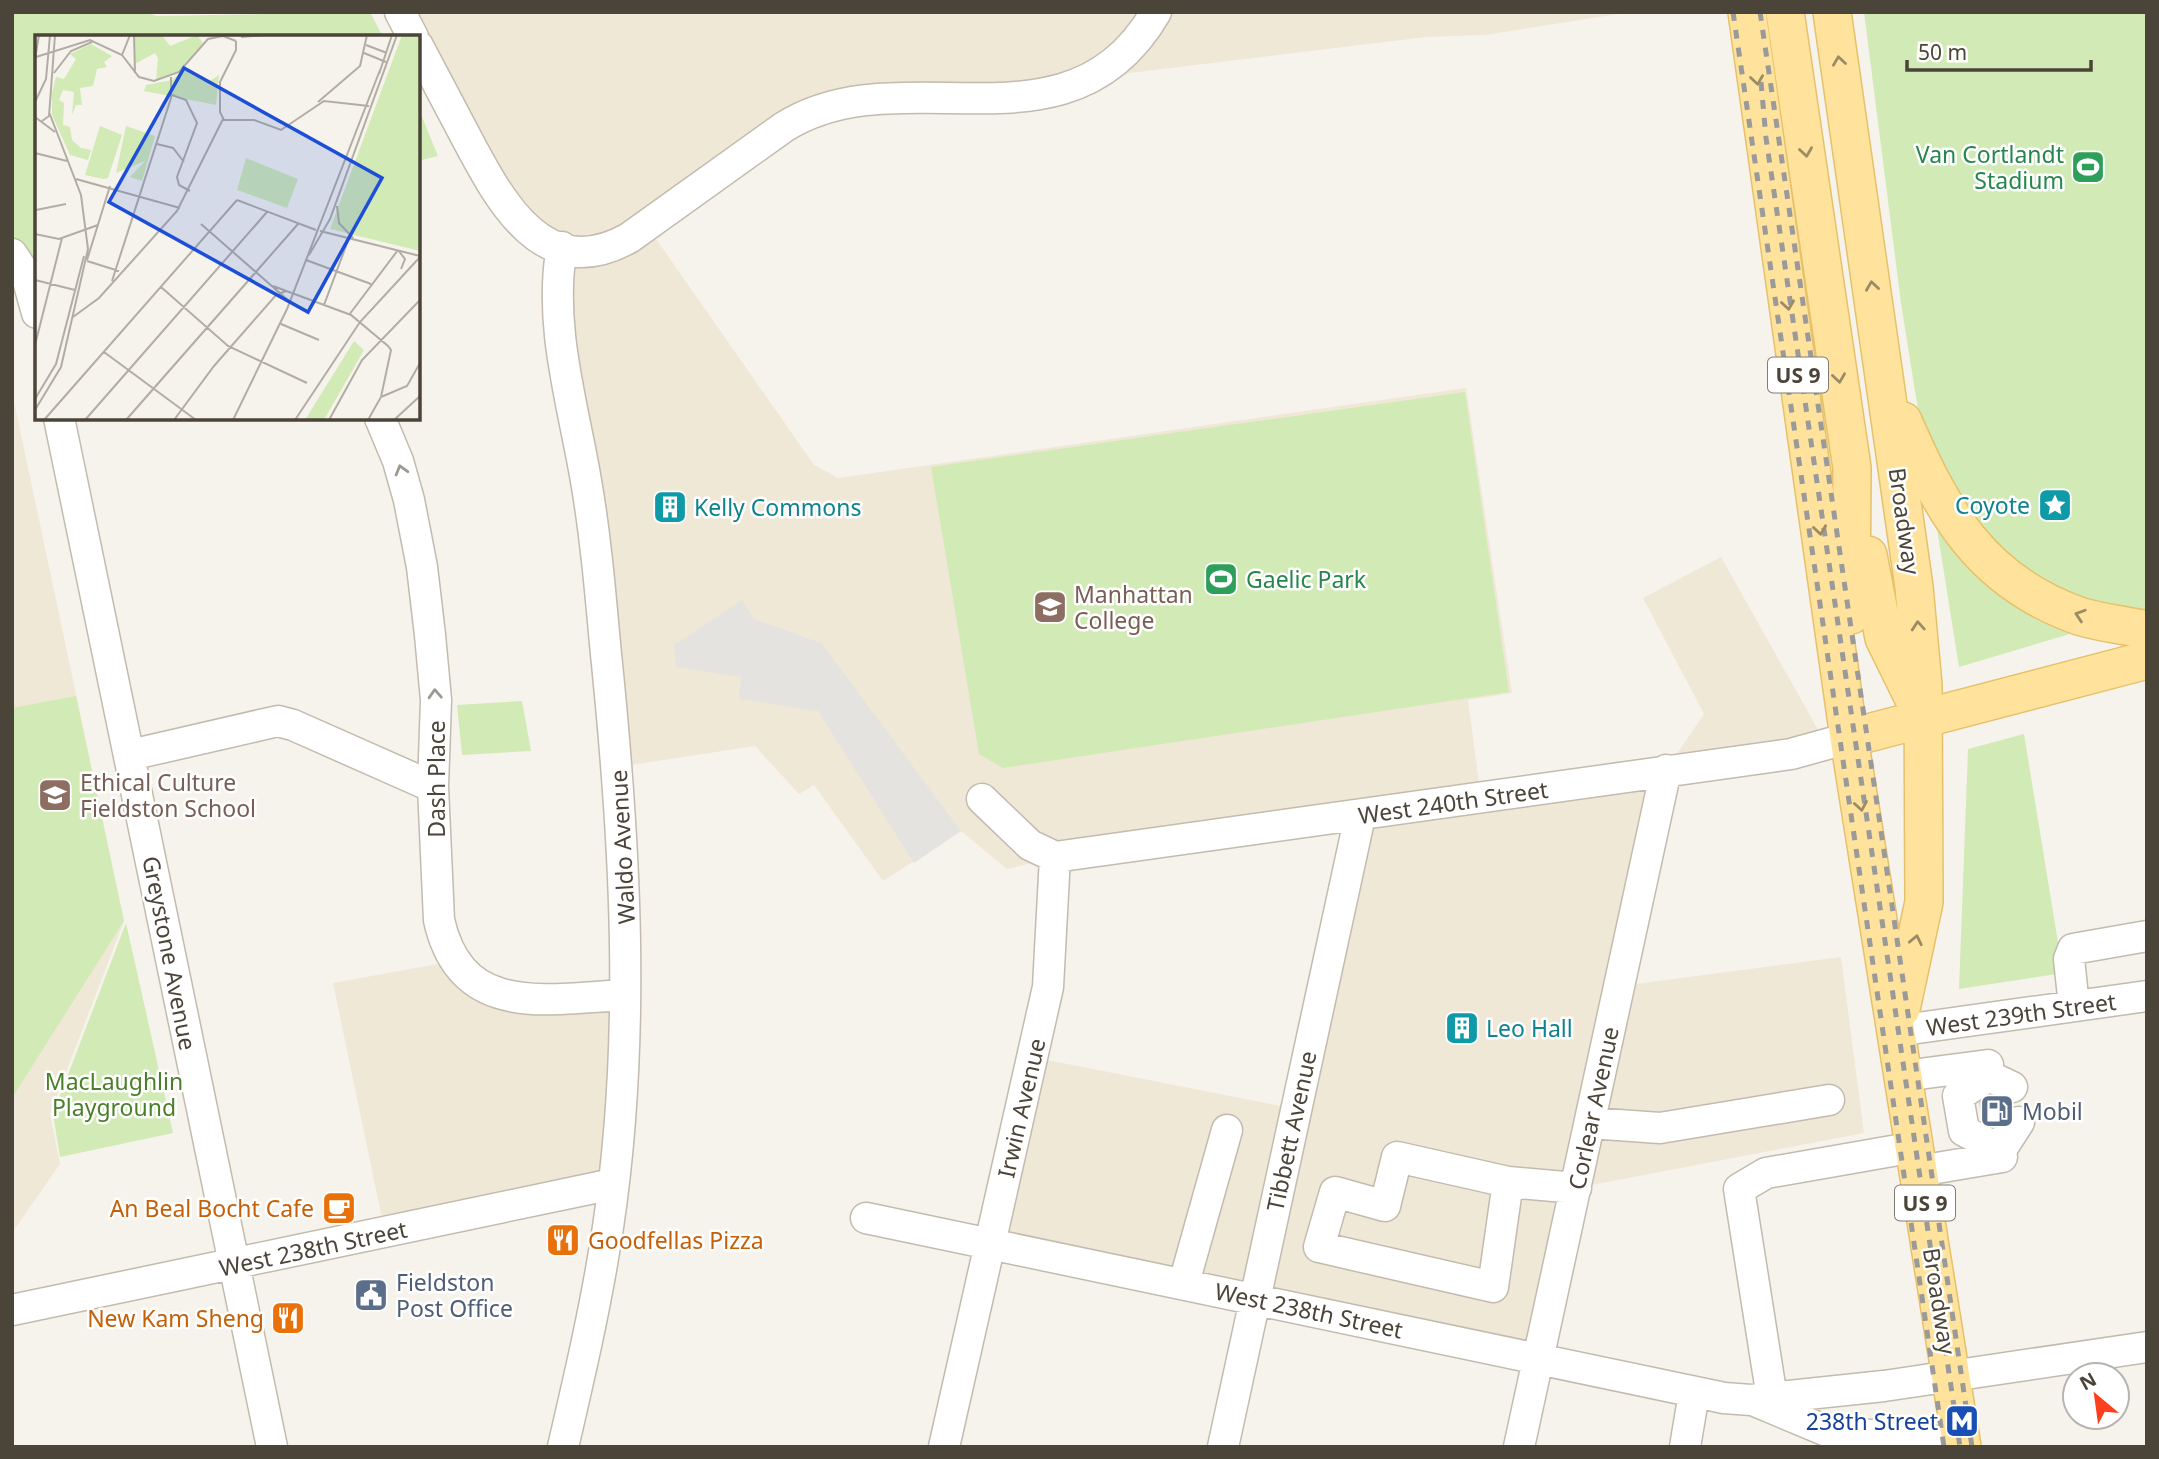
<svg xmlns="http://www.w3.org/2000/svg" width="2159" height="1459" font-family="'Noto Sans',sans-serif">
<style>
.education{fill:#efe8d6}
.green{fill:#d2eab5}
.parking{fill:#e5e3e0}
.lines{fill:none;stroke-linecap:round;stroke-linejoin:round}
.minor-tunnel{stroke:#d4d0c8;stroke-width:30;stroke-dasharray:30 15;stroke-linecap:butt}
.minor-casing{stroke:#c2bbae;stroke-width:33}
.major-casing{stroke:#e6c16a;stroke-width:40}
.minor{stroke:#fff;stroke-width:30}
.major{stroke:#ffe39c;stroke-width:37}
.rail{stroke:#9a9a9a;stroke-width:5;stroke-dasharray:9 9;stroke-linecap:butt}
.oneway{stroke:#9c8c66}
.oneway2{stroke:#9c9892}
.labels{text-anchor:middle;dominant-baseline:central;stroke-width:5;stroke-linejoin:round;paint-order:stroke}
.shield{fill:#fff;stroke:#817c74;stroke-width:2}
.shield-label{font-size:21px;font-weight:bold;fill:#4b4439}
.leisure-label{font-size:23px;fill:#27864d;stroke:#fff;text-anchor:end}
.culture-label{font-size:23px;fill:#0d838f;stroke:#fff;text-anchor:start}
.street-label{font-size:23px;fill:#4b4439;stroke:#fff}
.education-label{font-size:23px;fill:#785e54;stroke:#fff;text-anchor:start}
.park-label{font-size:23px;fill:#4a7f2a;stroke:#fff}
.service-label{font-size:23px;fill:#4e5e75;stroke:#fff;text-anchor:start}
.food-label{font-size:23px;fill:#c56008;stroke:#fff;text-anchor:end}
.transit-label{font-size:23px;fill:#164399;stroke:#fff;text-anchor:end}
.inset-road{fill:none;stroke:#b2ada4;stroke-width:2}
.view{fill:#1d4ed8;fill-opacity:0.15;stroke:#1d4ed8;stroke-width:3.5}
.inset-edge{fill:none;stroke:#4b4439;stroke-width:3.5}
</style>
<rect width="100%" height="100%" fill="#f6f3ec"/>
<path class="education" d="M400,12H1631L1485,35L1426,37L1113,75L859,99L647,226L814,465L838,478L1466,388L1512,693L1468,700L1481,798L1666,770L1704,714L1643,598L1721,557L1826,744L1666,770L1620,986L1841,957L1864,1133L1576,1188L1538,1360L993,1243L1032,1057L1296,1109L1359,816L1055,857L1007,869L961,831L883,881L814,785L799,794L755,746L618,767L557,275Z
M12,392L124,921L50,1114L60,1164L12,1233Z
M454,961L468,977L625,995L613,1184L385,1233L333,983Z"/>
<path class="green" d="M12,12H143L157,16L370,12L383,37H37V273L12,279Z
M1864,12H2147V611L1959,667L1901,303Z
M418,107L438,156L418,161Z
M1465,392L1509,692L1003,768L979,754L931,467Z
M76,696L124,921L12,1098V708Z
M522,701L531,751L462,755L457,705Z
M2024,734L2063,973L1959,989L1968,749Z
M126,923L173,1133L60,1157L53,1114Z"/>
<path class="parking" d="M742,600L754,619L821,643L961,831L914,863L818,711L739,699L741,677L676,667L674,645Z"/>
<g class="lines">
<path class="minor-tunnel" d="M1992,1090L1998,1125"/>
<g class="minor-casing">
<path id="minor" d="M400,12L413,37
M418,46C434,76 450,107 466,137C499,199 543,286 629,238L784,127C904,52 1068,164 1156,12
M562,247C548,322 572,401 585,475C595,531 600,588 605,644C625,837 637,1034 608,1227C597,1301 580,1374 563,1447
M12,254L27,277L37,313
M59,418L272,1447
M380,418L398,461L409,500L422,567L430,635L436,700L433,787L439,920C461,1019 546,999 625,995
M130,755L278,721L293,725L433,787
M982,799L1030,845L1055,857
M1055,857L1791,754L1849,738
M2074,1006L2069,959L2073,949L2147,936
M1896,1031L2147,996
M1904,1076L1988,1065
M1590,1123L1660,1128L1829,1100
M2001,1150L1964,1131L1958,1096L1989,1076L2012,1087
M2001,1150L2019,1122
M1919,1171L2002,1157L2000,1142
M1508,1182L1397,1157L1385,1206L1335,1192L1319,1247L1493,1287L1508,1182L1576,1188
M866,1218L1724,1398L1751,1400L1884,1386L2147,1347
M1184,1283L1227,1130
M12,1310L613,1184
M1772,1398L1739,1189L1766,1173L1915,1147
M1755,1401L1829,1432L1929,1439L1947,1447
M944,1447L1048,987L1055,857
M1223,1447L1360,816
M1519,1447L1666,770
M1685,1447L1694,1393"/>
</g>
<g class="major-casing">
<path id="major" d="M1747,12L1849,738L1962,1447
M1785,12L1852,468L1851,615
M1832,12L1914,587L1923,685L1924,902L1901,1009
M1903,421C1942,511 1980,581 2079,616C2101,623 2124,625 2147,630
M1868,555L1884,638L1917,705
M1849,738L2147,660"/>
</g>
<use href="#minor" class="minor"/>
<use href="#major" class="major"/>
<path class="rail" d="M1733,12L1944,1447
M1760,12L1972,1447
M1761,82L1766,138L1960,1447"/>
</g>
<defs><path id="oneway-chevron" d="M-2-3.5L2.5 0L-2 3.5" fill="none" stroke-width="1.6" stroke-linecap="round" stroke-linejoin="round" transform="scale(1.75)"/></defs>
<g class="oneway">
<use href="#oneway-chevron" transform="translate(1839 61) rotate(-98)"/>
<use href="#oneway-chevron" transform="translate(1757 80) rotate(82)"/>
<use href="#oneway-chevron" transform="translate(1806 152) rotate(82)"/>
<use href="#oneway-chevron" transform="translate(1872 286) rotate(-98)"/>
<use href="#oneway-chevron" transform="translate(1788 305) rotate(82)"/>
<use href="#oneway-chevron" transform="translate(1839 378) rotate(82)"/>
<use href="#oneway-chevron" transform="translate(1820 530) rotate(82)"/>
<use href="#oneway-chevron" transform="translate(2080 615) rotate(-162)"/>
<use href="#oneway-chevron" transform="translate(1918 626) rotate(-94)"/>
<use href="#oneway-chevron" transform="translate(1861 806) rotate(81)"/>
<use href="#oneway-chevron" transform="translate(1916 940) rotate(-78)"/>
</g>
<g class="oneway2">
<use href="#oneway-chevron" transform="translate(401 470) rotate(-106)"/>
<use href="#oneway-chevron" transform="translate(435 694) rotate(-93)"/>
</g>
<defs>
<g id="stadium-square" transform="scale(1.75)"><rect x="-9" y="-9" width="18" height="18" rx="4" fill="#2e9e5b" stroke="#fff"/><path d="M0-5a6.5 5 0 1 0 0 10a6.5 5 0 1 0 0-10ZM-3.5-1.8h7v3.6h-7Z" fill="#fff"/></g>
<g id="sight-square" transform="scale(1.75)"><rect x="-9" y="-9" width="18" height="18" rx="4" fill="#0f9aa8" stroke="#fff"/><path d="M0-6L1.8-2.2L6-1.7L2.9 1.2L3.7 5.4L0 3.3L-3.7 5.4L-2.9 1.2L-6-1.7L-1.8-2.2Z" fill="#fff"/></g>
<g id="building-square" transform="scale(1.75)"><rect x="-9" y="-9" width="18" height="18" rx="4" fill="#0f9aa8" stroke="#fff"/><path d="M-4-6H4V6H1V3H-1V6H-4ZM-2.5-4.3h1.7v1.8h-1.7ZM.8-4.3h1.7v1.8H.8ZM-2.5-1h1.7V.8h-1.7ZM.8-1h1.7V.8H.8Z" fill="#fff"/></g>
<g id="university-square" transform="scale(1.75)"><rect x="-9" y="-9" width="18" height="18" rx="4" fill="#8d6e63" stroke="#fff"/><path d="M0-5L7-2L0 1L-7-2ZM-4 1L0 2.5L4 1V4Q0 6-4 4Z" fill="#fff"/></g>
<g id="school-square" transform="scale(1.75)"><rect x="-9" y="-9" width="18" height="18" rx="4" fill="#8d6e63" stroke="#fff"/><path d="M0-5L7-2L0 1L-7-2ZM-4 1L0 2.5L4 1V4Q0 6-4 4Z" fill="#fff"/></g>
<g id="fuel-square" transform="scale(1.75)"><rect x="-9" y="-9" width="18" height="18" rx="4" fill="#5c6f8a" stroke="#fff"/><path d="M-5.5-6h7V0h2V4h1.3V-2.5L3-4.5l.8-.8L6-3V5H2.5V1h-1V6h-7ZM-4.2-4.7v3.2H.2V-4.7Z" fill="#fff"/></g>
<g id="cafe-square" transform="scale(1.75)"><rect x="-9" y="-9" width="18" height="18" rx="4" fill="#e8710a" stroke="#fff"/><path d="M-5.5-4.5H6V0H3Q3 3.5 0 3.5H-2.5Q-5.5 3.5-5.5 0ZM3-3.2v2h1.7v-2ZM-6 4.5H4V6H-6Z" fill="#fff"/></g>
<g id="restaurant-square" transform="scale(1.75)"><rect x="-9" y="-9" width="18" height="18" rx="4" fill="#e8710a" stroke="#fff"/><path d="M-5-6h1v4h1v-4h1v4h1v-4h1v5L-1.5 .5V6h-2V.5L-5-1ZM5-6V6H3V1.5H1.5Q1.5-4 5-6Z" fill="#fff"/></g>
<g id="civic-square" transform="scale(1.75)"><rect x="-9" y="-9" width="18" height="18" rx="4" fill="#5c6f8a" stroke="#fff"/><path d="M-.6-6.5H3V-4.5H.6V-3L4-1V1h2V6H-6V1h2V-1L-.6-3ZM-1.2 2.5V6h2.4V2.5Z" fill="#fff"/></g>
<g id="metro-square" transform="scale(1.75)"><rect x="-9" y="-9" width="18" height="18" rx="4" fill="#1a4fb4" stroke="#fff"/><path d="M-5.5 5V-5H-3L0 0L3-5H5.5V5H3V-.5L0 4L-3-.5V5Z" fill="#fff"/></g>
</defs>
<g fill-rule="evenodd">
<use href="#stadium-square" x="2088" y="167"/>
<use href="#sight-square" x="2055" y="505"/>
<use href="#building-square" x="670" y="507"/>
<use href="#stadium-square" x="1221" y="579"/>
<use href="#university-square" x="1050" y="607"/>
<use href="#school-square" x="55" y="795"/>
<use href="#building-square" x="1462" y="1028"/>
<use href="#fuel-square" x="1997" y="1111"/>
<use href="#cafe-square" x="339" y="1208"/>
<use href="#restaurant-square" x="563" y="1240"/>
<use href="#civic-square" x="371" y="1295"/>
<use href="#restaurant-square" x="288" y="1318"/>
<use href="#metro-square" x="1962" y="1421"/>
</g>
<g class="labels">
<g class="shield">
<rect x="1768" y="357.5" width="60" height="35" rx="5"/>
<rect x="1895" y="1185.5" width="60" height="35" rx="5"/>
</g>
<g class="shield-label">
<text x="1798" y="375">US 9</text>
<text x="1925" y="1203">US 9</text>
</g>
<g class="leisure-label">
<text x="2064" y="154">Van Cortlandt<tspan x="2064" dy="26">Stadium</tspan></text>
<text x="1246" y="579" text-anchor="start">Gaelic Park</text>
</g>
<g class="culture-label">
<text x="2030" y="505" text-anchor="end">Coyote</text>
<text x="694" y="507">Kelly Commons</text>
<text x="1486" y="1028">Leo Hall</text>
</g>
<g class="street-label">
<text transform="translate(1905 521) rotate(82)">Broadway</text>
<text transform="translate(436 779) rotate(-90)">Dash Place</text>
<text transform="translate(1453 802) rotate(-8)">West 240th Street</text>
<text transform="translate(622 847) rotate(-93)">Waldo Avenue</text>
<text transform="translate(170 953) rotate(79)">Greystone Avenue</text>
<text transform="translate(2021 1014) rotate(-8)">West 239th Street</text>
<text transform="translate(1021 1108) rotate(-77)">Irwin Avenue</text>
<text transform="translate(1593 1108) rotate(-78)">Corlear Avenue</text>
<text transform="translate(1291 1131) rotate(-78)">Tibbett Avenue</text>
<text transform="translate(313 1248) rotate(-12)">West 238th Street</text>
<text transform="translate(1940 1301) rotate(81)">Broadway</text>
<text transform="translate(1309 1310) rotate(12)">West 238th Street</text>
</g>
<g class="education-label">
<text x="1074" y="594">Manhattan<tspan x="1074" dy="26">College</tspan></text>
<text x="80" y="782">Ethical Culture<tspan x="80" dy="26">Fieldston School</tspan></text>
</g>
<g class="park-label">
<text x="114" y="1081">MacLaughlin<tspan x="114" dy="26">Playground</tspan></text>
</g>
<g class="service-label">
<text x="2022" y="1111">Mobil</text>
<text x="396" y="1282">Fieldston<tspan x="396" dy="26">Post Office</tspan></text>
</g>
<g class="food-label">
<text x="314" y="1208">An Beal Bocht Cafe</text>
<text x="588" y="1240" text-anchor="start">Goodfellas Pizza</text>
<text x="264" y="1318">New Kam Sheng</text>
</g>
<g class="transit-label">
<text x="1938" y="1421">238th Street</text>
</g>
</g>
<g transform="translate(35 35)">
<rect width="385" height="385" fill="#f6f3ec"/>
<path d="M100,0H127L135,11L162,0L168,8L144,37L121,46L123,23L120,18L100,29ZM367,0H385V216L295,194ZM56,9L77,21L69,27L72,32L62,34L58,51L45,53L47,70H41L37,80L39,57L28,55L24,65L29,68L28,90L35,92L37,105L46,113L56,115L53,125L35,120L17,80V58L21,42L29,44L41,24L35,19ZM151,32L173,47L184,40L181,70L109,56L111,50L137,45ZM65,91L87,100L73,143L68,144L50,140ZM91,91L120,101L107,146L95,142L110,126L81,138ZM211,123L263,144L252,173L202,155ZM319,306L329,315L289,385H270Z" fill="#d2eab5"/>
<path class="inset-road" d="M27,0H50M99,0L100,38M206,2L231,0M201,6V15L185,47V77L189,85H219L246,95L289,66L334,71M331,10L352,18M329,18L351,27M87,20L95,0M1,22L55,5L87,20L104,42L119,46L144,37L173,4L188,1L201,6M0,24L4,0M19,38L36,16L57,7M344,39L357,0M137,60L151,65L162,88L142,142L144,150L155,156M0,67L11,44L15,0M283,67L325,31L332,0M0,82L20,97M7,86L14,81L20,0M122,109L138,113L149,127M0,118L32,126M41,144L145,173M202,165L281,195M302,171L304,188L318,203M1,175L31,169M166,189L255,267M285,196L385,221M0,199L24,204L63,190M363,215L370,224L366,234M274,220L295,184L362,0M52,225L75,151M271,225L336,249M52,226L84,236M0,245L40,255M77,246L136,63V42M238,251L316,280L353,311L356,315L346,362L333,385M126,252L193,311L272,348M289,270L314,203M314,280L363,215M38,282L64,263L142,176L188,84M246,289L284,305M0,310L27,203M69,317L161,385M346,362L372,351L385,328M0,364L21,329L49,221M0,375L26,332L53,214L46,160L14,77M9,385L202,165M50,385L232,177M91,385L263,189M139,385L179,331L241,260L251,256M198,385L252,274L345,35M260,385L325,287L385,222M294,385L327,325L385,265M359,385L385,361"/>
<path class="view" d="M149,33L347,143L273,277L74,167Z"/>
<rect width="385" height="385" class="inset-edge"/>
</g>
<rect width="2159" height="1459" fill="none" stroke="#4b4439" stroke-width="28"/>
<g transform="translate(2096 1396) rotate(331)"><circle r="33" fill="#ffffff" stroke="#b7b4b0" stroke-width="2"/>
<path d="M0-5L12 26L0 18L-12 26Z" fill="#fc3f1d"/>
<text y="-10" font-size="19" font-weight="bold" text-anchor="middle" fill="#4b4439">N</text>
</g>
<path d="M1907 60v10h184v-10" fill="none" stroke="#4b4439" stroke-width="3.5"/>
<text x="1918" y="60" font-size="21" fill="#4b4439" stroke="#ffffff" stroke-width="5" paint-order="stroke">50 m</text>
</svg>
